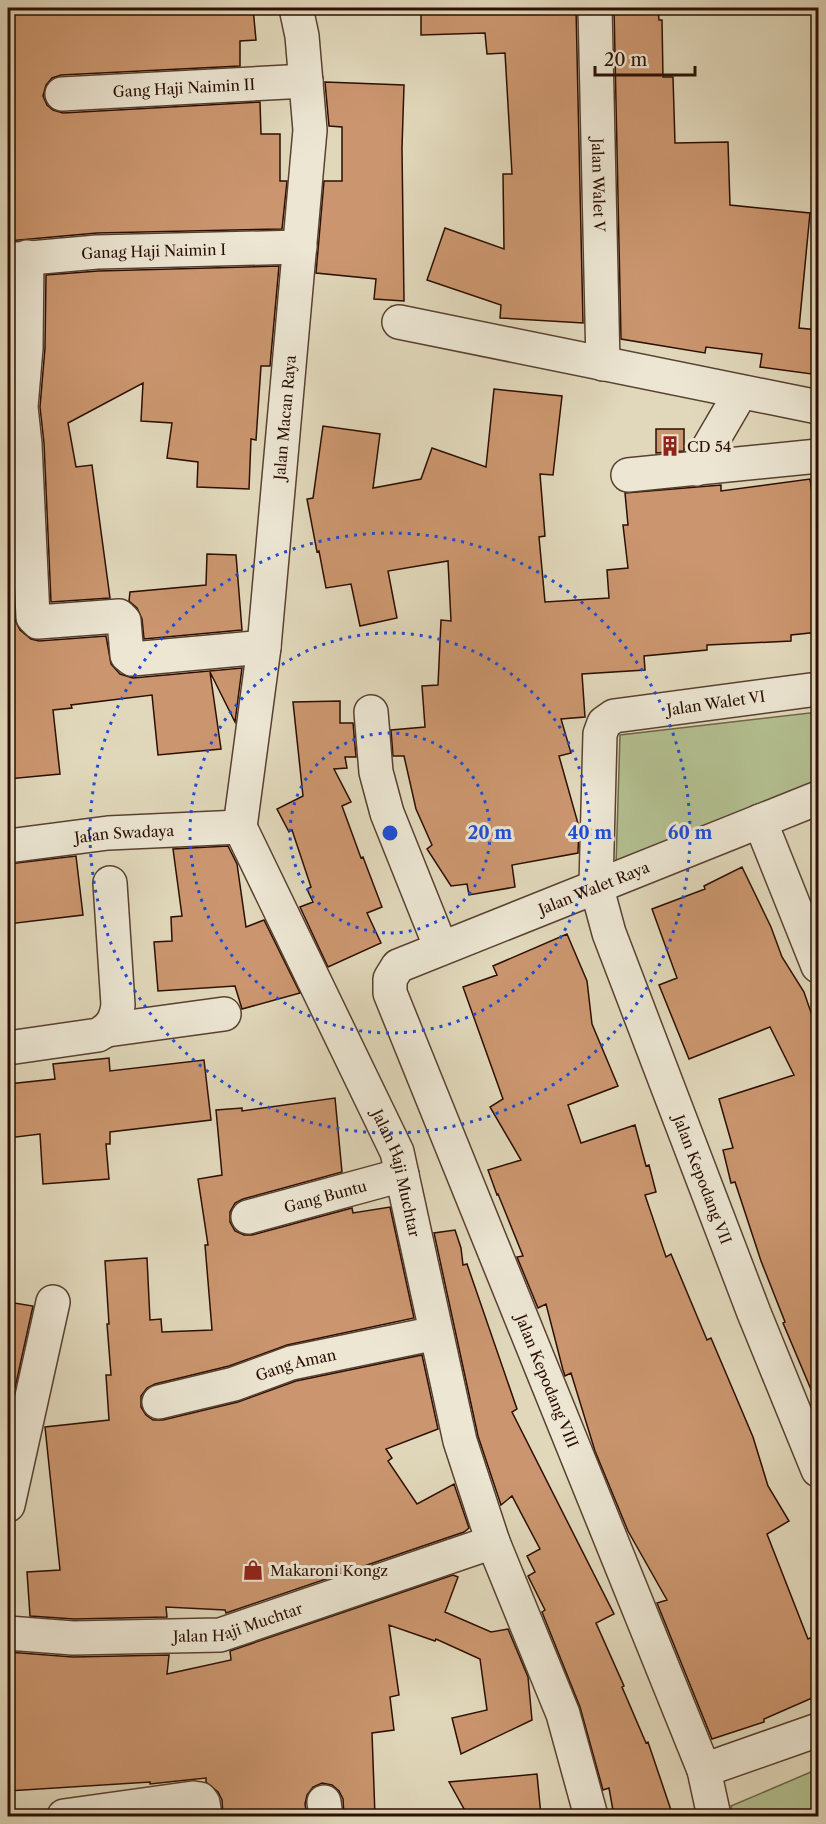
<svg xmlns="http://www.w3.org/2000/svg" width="826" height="1824" font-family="'Libre Caslon Text',serif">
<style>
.green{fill:#b3bf90;stroke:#706749;stroke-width:1.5}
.building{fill:#cb966f;stroke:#2c0f02;stroke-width:1.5}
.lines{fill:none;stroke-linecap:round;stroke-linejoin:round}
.street-casing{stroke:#594130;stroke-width:36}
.street{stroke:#ece6d3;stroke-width:33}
.ring{fill:none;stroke:#1d4ed8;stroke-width:3;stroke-dasharray:3 6}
.labels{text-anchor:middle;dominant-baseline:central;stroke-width:6;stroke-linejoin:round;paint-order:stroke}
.street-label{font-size:15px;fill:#2c0f02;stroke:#ece6d3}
.poi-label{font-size:15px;fill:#2c0f02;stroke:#ece6d3;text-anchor:start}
.centre{fill:#1d4ed8;stroke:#ece6d3;stroke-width:3}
.ring-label{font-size:18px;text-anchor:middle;font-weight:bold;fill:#1d4ed8;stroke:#ece6d3;stroke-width:6;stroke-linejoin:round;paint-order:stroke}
</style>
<rect width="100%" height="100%" fill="#e1d8bb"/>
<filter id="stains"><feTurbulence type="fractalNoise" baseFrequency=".00333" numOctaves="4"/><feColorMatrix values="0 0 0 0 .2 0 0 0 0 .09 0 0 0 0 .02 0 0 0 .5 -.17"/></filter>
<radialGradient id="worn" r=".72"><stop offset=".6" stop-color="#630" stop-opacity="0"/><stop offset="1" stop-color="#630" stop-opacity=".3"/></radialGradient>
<path class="green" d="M818,712V783L616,866L620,735Z
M818,1769V1816H733L731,1806Z"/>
<path class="building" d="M8,8H253L256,40L240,41V66L61,75L52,78L46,85L43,96L47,105L53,110L63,113L260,102L261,134H280V181H287L282,229L97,233L8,241Z
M421,8H576L583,323L500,318L501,305L427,280L445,228L504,249L503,174H512L505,53L487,54L485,33L421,35Z
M614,8H658L659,20H662L663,77H673L675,143L728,142L730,205L810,213L799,328L819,330V375L760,367L762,354L706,347L705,353L621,339Z
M325,82L404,85L402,148L404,301L374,299L376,279L316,273L324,181H342V127L329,126Z
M279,266L270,366H261L256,440L251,439L249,489L197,487L198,462L167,458L172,423L141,421L143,383L68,423L76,467L92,465L110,598L51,602L44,443L40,407L45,348L46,275L98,271Z
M494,389L562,396L553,475L540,474L545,536L539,537L545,602L609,598L607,570L628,568L623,525H628L625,493L721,485V491L810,479L819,539V632L791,635V641L707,645V650L644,656L645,670L582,674L585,717L561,719L571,753L559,756L579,827L578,853L512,865L515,887L469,895L467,884L451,886L427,849L432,845L416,809L404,756H393L391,730L425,727L422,686L438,685L441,620L451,621L448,561L388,571L397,618L360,626L351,584L326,588L319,551L317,552L307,499L313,498L323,426L380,434L373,488L421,479L432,448L486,467Z
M656,429H684V451L656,453Z
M8,471L14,618L20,630L31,639L39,641L106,636L111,664L120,674L133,678L242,668L235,722L210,672L221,749L158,755L152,695L71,705L72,708L53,710L60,774L8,779Z
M207,554L236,555L242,630L144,639L142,619L137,608L129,601L130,592L206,585Z
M340,701V723H353L356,757H345L347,768L334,769L351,802L342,806L361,858L363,857L382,907L367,913L381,943L328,967L300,907L313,902L307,889L311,887L292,830L289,832L277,809L303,796L293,702Z
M228,846L237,864L246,927L264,920L300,993L242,1009L235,986L158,991L154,942L172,941L171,917L182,916L173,849Z
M76,856L83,915L8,924V864Z
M742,867L771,927L782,957L804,992L819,1036L818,1406L783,1323L785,1322L761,1261L735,1182L731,1183L723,1150L733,1148L719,1099L794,1075L770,1027L689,1059L659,985L677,978L652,909L705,889L704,886Z
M567,934L587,981L592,1024L618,1086L568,1105L581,1143L635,1125L646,1166L649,1165L656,1192L645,1195L666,1257L671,1254L707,1340L711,1338L753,1437L768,1486L789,1521L767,1534L808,1639L819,1634V1695L764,1719V1722L712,1739L657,1603L667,1600L628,1531L595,1451L571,1373L565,1376L563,1370L546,1304L538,1308L517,1257L523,1256L498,1194L497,1195L488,1170L521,1160L490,1107L503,1099L463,987L497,975L493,966Z
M109,1058L110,1071L204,1060L211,1120L110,1132V1144H106L109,1179L43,1184L40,1134L8,1138V1084L55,1079L53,1064Z
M335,1098L342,1172L243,1199L235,1203L230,1212V1222L235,1231L244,1235H252L352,1208L353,1213L390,1207L414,1318L287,1345L229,1366L155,1384L147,1388L141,1396V1407L146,1415L153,1420H163L238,1402L296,1381L422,1355L438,1429L386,1449L392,1458L388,1461L417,1504L454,1484L469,1528L464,1532L226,1613L225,1610L166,1607L167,1617L74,1619L30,1616L27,1572L60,1570L45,1427L109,1420L106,1375H111L107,1324H109L105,1261L147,1258L150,1320L161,1319L162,1332L212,1330L205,1245H208L198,1179L222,1175L216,1110L242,1108V1111Z
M455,1230L461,1248L463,1265L467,1264L517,1409L512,1412L614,1614L596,1623L624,1686L622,1687L646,1743L648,1742L673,1816H614L609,1788L603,1790L580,1707L542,1612L545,1610L528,1576L535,1572L527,1556L540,1549L512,1496L501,1505L478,1436L434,1233Z
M8,1302L33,1306L15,1388H8Z
M453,1575L458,1577L445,1612L491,1632L508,1629L528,1677L532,1720L461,1754L452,1718L487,1710L480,1659L436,1639L435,1641L389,1625L399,1695L390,1697L394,1730L372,1733L375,1816H344L343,1799L339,1791L332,1785L322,1783L313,1787L307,1795L305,1804L307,1816H223L222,1800L218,1792L206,1782V1778L150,1784V1782L8,1791V1652L73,1657L169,1655L167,1674L231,1660L230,1651Z
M537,1774L541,1816H468L449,1782Z"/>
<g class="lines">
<g class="street-casing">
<g id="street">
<path id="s1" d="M595,8L603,364"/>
<path id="s2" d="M62,94L306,81"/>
<path d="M27,257L26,348L21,407L25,444L33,617L38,622L119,616L124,621L127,655L132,659L264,647"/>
<path id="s3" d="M8,260L97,252L300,247"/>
<path d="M399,322L818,407"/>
<path d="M696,469L741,392"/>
<path d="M628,475L818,456"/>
<path id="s4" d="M818,689L614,716L604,723L600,734L596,885L609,933L754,1313L818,1470"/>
<path d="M371,712L376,772L387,813L441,948"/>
<path d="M760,821L818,966"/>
<path id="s5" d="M240,827L397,1152L460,1441L493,1542L563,1714L591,1816"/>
<path id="s6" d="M240,827L264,647L310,130L302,36L296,8"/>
<path id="s7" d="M8,846L108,833L240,827"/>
<path d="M107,1030L224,1014"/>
<path d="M8,1048L98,1035C111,1028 116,1020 118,1005L110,883"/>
<path id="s8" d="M248,1217L402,1175"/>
<path id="s9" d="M159,1402L234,1384L291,1363L436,1333"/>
<path d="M8,1505L53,1302"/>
<path id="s10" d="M8,1633L73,1638L220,1635L493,1542"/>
<path id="s11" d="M704,1770L390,993V979L398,966L818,798"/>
<path d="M324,1802L326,1816"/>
<path d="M64,1816L193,1798L200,1799L203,1803L205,1816"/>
<path d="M714,1816L704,1770L818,1730"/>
</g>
</g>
<use href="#street" class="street"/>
</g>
<g class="ring">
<circle cx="390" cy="833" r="100"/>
<circle cx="390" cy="833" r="200"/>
<circle cx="390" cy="833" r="300"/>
</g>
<defs>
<g id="building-bare" transform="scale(1.62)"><path d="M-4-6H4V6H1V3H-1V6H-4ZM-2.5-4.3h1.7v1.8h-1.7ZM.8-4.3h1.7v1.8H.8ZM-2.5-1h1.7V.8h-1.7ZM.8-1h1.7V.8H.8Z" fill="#8f2418" stroke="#ece6d3" stroke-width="2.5" paint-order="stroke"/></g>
<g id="shop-bare" transform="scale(1.62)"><path d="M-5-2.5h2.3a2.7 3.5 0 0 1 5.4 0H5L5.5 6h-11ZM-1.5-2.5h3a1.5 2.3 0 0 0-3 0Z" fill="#8f2418" stroke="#ece6d3" stroke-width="2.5" paint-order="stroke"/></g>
</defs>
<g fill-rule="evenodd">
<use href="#building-bare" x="670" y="446"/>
<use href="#shop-bare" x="253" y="1570"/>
</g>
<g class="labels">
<g class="street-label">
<text stroke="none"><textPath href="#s2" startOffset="122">Gang Haji Naimin II</textPath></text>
<text stroke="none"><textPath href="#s1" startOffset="177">Jalan Walet V</textPath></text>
<text stroke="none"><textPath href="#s3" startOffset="146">Ganag Haji Naimin I</textPath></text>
<text stroke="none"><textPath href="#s6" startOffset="412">Jalan Macan Raya</textPath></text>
<text transform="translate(716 703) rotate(-8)">Jalan Walet VI</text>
<text stroke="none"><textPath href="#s7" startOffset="117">Jalan Swadaya</textPath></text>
<text stroke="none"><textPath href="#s11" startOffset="1078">Jalan Walet Raya</textPath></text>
<text stroke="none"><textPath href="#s5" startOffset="381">Jalan Haji Muchtar</textPath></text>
<text stroke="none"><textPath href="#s4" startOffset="694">Jalan Kepodang VII</textPath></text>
<text stroke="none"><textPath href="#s8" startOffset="80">Gang Buntu</textPath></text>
<text stroke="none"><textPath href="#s9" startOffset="142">Gang Aman</textPath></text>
<text transform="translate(547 1381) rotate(68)">Jalan Kepodang VIII</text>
<text stroke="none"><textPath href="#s10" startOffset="232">Jalan Haji Muchtar</textPath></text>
</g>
<g class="poi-label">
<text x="687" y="446">CD 54</text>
<text x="270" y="1570">Makaroni Kongz</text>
</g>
</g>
<circle cx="390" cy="833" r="9" class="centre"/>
<g class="ring-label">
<text x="490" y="839">20 m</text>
<text x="590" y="839">40 m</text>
<text x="690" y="839">60 m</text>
</g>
<rect width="826" height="1824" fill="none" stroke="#e1d8bb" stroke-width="30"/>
<rect x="9" y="9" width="808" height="1806" fill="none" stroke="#2c0f02" stroke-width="3"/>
<rect x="15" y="15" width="796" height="1794" fill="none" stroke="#2c0f02" stroke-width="1.5"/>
<path d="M595 66v9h100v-9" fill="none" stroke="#2c0f02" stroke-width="3"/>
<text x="604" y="66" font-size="18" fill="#2c0f02" stroke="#ece6d3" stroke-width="4.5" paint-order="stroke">20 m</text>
<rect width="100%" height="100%" filter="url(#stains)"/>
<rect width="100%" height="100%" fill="url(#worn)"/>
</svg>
